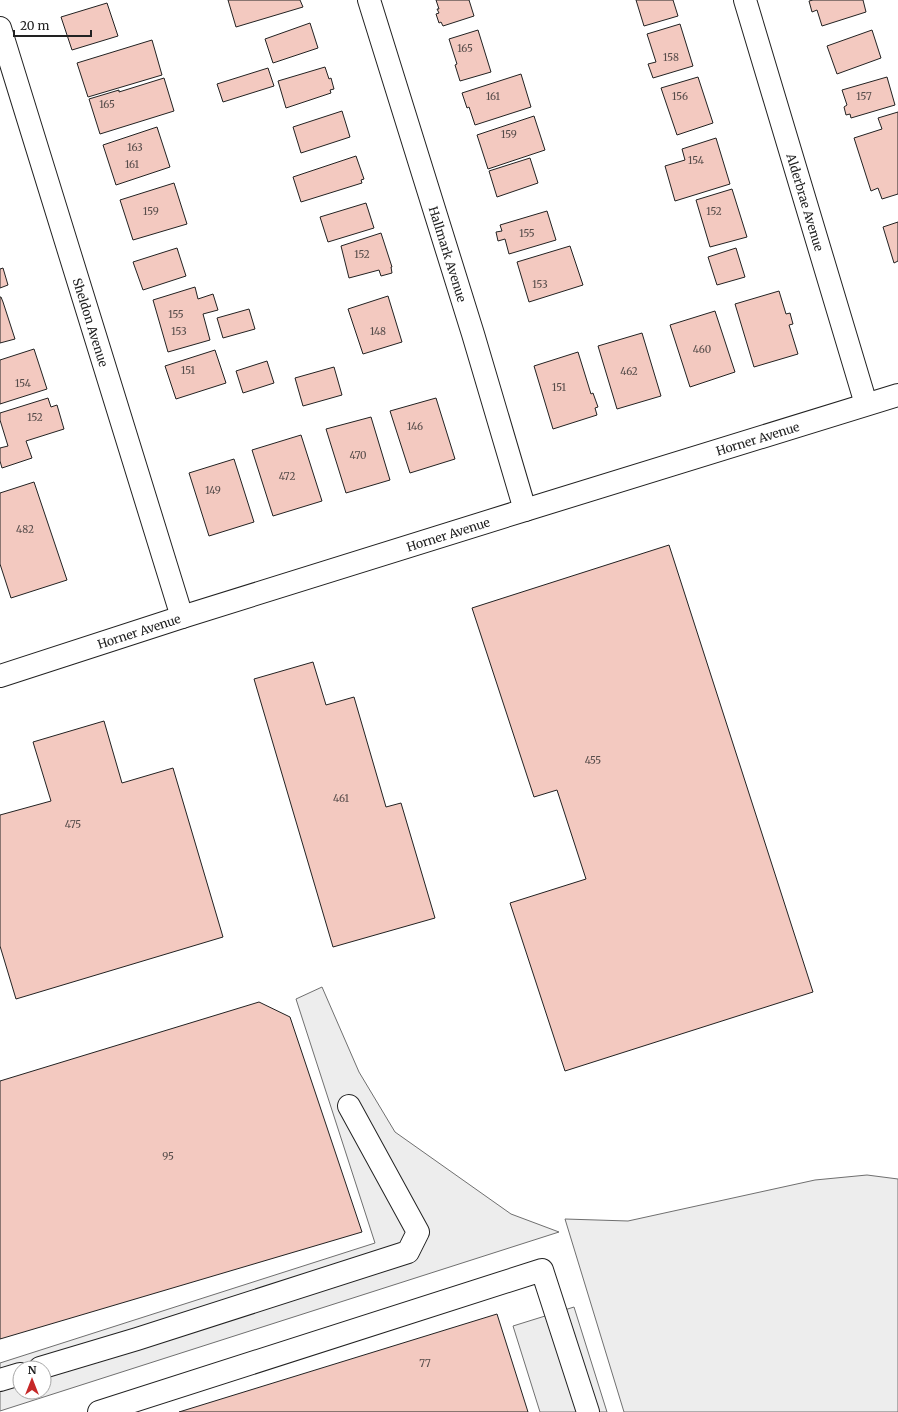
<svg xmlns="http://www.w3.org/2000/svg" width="898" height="1412" font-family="Merriweather,serif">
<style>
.parking{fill:#ededed;stroke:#6f6f6f;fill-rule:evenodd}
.building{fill:#f3c9c0;stroke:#222}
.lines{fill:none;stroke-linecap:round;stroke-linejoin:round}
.minor-casing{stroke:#222;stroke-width:24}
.major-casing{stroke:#222;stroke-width:24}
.minor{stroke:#fff;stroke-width:22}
.major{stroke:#fff;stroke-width:22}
.labels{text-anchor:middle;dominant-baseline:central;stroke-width:3;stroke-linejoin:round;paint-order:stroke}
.number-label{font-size:10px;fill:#564c4a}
.street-label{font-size:12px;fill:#222;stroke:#fff}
</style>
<rect width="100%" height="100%" fill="#fff"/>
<path class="parking" d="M322,987L359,1072L395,1132L511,1214L559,1232L0,1411V1363L375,1243L296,999ZM20,1368H44V1392H20Z
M867,1175L898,1179V1412H624L565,1219L628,1221L815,1180Z
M574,1307L607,1412H540L513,1326Z"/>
<path class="building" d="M228,0H300L303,7L236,27Z
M436,0H469L474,16L443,26L441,22L439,23L436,14L439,13L437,9H439Z
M636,0H673L678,16L644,26Z
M813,0H863L866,12L822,26L817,10L812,12L809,1Z
M107,3L118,36L72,50L61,17Z
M310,23L318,48L273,63L265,39Z
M680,24L693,66L653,78L648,64L656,62L647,34Z
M478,30L491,72L460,81L455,65L457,64L449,39Z
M872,30L881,58L837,74L827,46Z
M152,40L162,75L88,97L77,63Z
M325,67L329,79L331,78L334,89L330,90L331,93L286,108L278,81Z
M268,68L274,86L223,102L217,84Z
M521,74L531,107L475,125L469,107L467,108L462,93Z
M698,77L713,123L677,135L661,88Z
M887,77L895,105L851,118L850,114L846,115L844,107L847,105L842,90Z
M164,78L174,111L100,134L89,99L119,90V92Z
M342,111L350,137L301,153L293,127Z
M898,112V194L882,199L878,188L871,191L854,138L882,129L878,118Z
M534,116L545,150L488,169L477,135Z
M157,127L170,167L116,185L103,145Z
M716,138L730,184L675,201L665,166L685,160L682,149Z
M356,156L364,179L361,180L362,183L301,202L293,177Z
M530,158L538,183L497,197L489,171Z
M174,183L187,224L133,240L120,200Z
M732,189L747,237L710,247L696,200Z
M366,203L374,228L328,242L320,217Z
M547,211L556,240L509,254L505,239L498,241L496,232L502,231L500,225Z
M898,222V261L894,263L883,227Z
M381,233L392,267H391L392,273L381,276L379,270L349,278L341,246Z
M570,246L583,285L529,302L517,262Z
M177,248L186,276L143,290L133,262Z
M736,248L745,277L717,285L708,257Z
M3,268L8,285L0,288V269Z
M195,287L198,299L213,294L218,310L203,314L210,340L168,352L153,300Z
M779,291L786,314L790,313L793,324L789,325L798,354L754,367L735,304Z
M388,296L402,342L363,354L348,309Z
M0,297H1L3,302L15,339L0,343Z
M249,309L255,329L223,338L217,318Z
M715,311L735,372L690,387L670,325Z
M642,333L661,396L617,409L598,346Z
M34,349L47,389L0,404V360Z
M215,350L226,383L176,399L165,366Z
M578,352L591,394L593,393L598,407L595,408L597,415L553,429L534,366Z
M267,361L274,383L243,393L236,371Z
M334,367L342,395L303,406L295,378Z
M48,398L51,407L57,405L64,429L26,441L32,458L2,468L0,461V448L8,446L0,420V413Z
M436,398L455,459L410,473L390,411Z
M371,417L390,480L346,493L326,429Z
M301,435L322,501L273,516L252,450Z
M234,459L254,522L209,536L189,473Z
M34,482L67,580L11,598L0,564V493Z
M669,545L813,992L565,1071L510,903L586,879L557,790L534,797L472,608Z
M313,662L326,705L354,697L386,807L401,803L435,918L333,947L254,679Z
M104,721L122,783L173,768L223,937L16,999L0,946V815L51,801L33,742Z
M259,1002L290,1017L362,1232L0,1339V1081Z
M497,1314L528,1412H179Z"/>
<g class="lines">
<g class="minor-casing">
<g id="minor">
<path id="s1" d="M369,0L473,334L525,510"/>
<path id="s2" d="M745,0L866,404"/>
<path id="s3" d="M0,28L182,617"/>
<path d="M40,1368L137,1339L408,1252L418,1232L349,1106"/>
<path d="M0,1380L20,1374"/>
<path d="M99,1412L542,1270L588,1412"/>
</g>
</g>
<g class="major-casing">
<g id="major">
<path id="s4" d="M0,676L182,617L525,510L898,395"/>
</g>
</g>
<use href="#minor" class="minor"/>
<use href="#major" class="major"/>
</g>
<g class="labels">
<g class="number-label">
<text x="465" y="48">165</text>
<text x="671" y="57">158</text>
<text x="493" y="96">161</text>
<text x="680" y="96">156</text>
<text x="864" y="96">157</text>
<text x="107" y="104">165</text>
<text x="509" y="134">159</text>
<text x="135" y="147">163</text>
<text x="696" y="160">154</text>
<text x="132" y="164">161</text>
<text x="151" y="211">159</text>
<text x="714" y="211">152</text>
<text x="527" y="233">155</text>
<text x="362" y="254">152</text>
<text x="540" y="284">153</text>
<text x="176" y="314">155</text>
<text x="179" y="331">153</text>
<text x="378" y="331">148</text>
<text x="702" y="349">460</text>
<text x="188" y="370">151</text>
<text x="629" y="371">462</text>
<text x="23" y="383">154</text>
<text x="559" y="387">151</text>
<text x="35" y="417">152</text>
<text x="415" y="426">146</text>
<text x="358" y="455">470</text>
<text x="287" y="476">472</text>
<text x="213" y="490">149</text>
<text x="25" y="529">482</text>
<text x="593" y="760">455</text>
<text x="341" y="798">461</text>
<text x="73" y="824">475</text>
<text x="168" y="1156">95</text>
<text x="425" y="1363">77</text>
</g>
<g class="street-label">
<text stroke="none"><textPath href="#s2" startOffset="211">Alderbrae Avenue</textPath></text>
<text stroke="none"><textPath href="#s1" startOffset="266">Hallmark Avenue</textPath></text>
<text stroke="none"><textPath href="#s3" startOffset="308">Sheldon Avenue</textPath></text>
<text stroke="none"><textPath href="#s4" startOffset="794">Horner Avenue</textPath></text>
<text stroke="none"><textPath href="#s4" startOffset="470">Horner Avenue</textPath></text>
<text stroke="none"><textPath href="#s4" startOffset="146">Horner Avenue</textPath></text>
</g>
</g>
<g transform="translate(32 1380)"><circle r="19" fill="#ffffff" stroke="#a7a7a7"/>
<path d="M0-3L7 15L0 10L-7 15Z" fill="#c62828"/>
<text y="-6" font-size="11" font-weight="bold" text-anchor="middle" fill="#222222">N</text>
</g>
<path d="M14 30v6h77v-6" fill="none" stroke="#222222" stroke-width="2"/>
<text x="20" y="30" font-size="12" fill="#222222" stroke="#ffffff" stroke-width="3" paint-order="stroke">20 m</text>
</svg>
